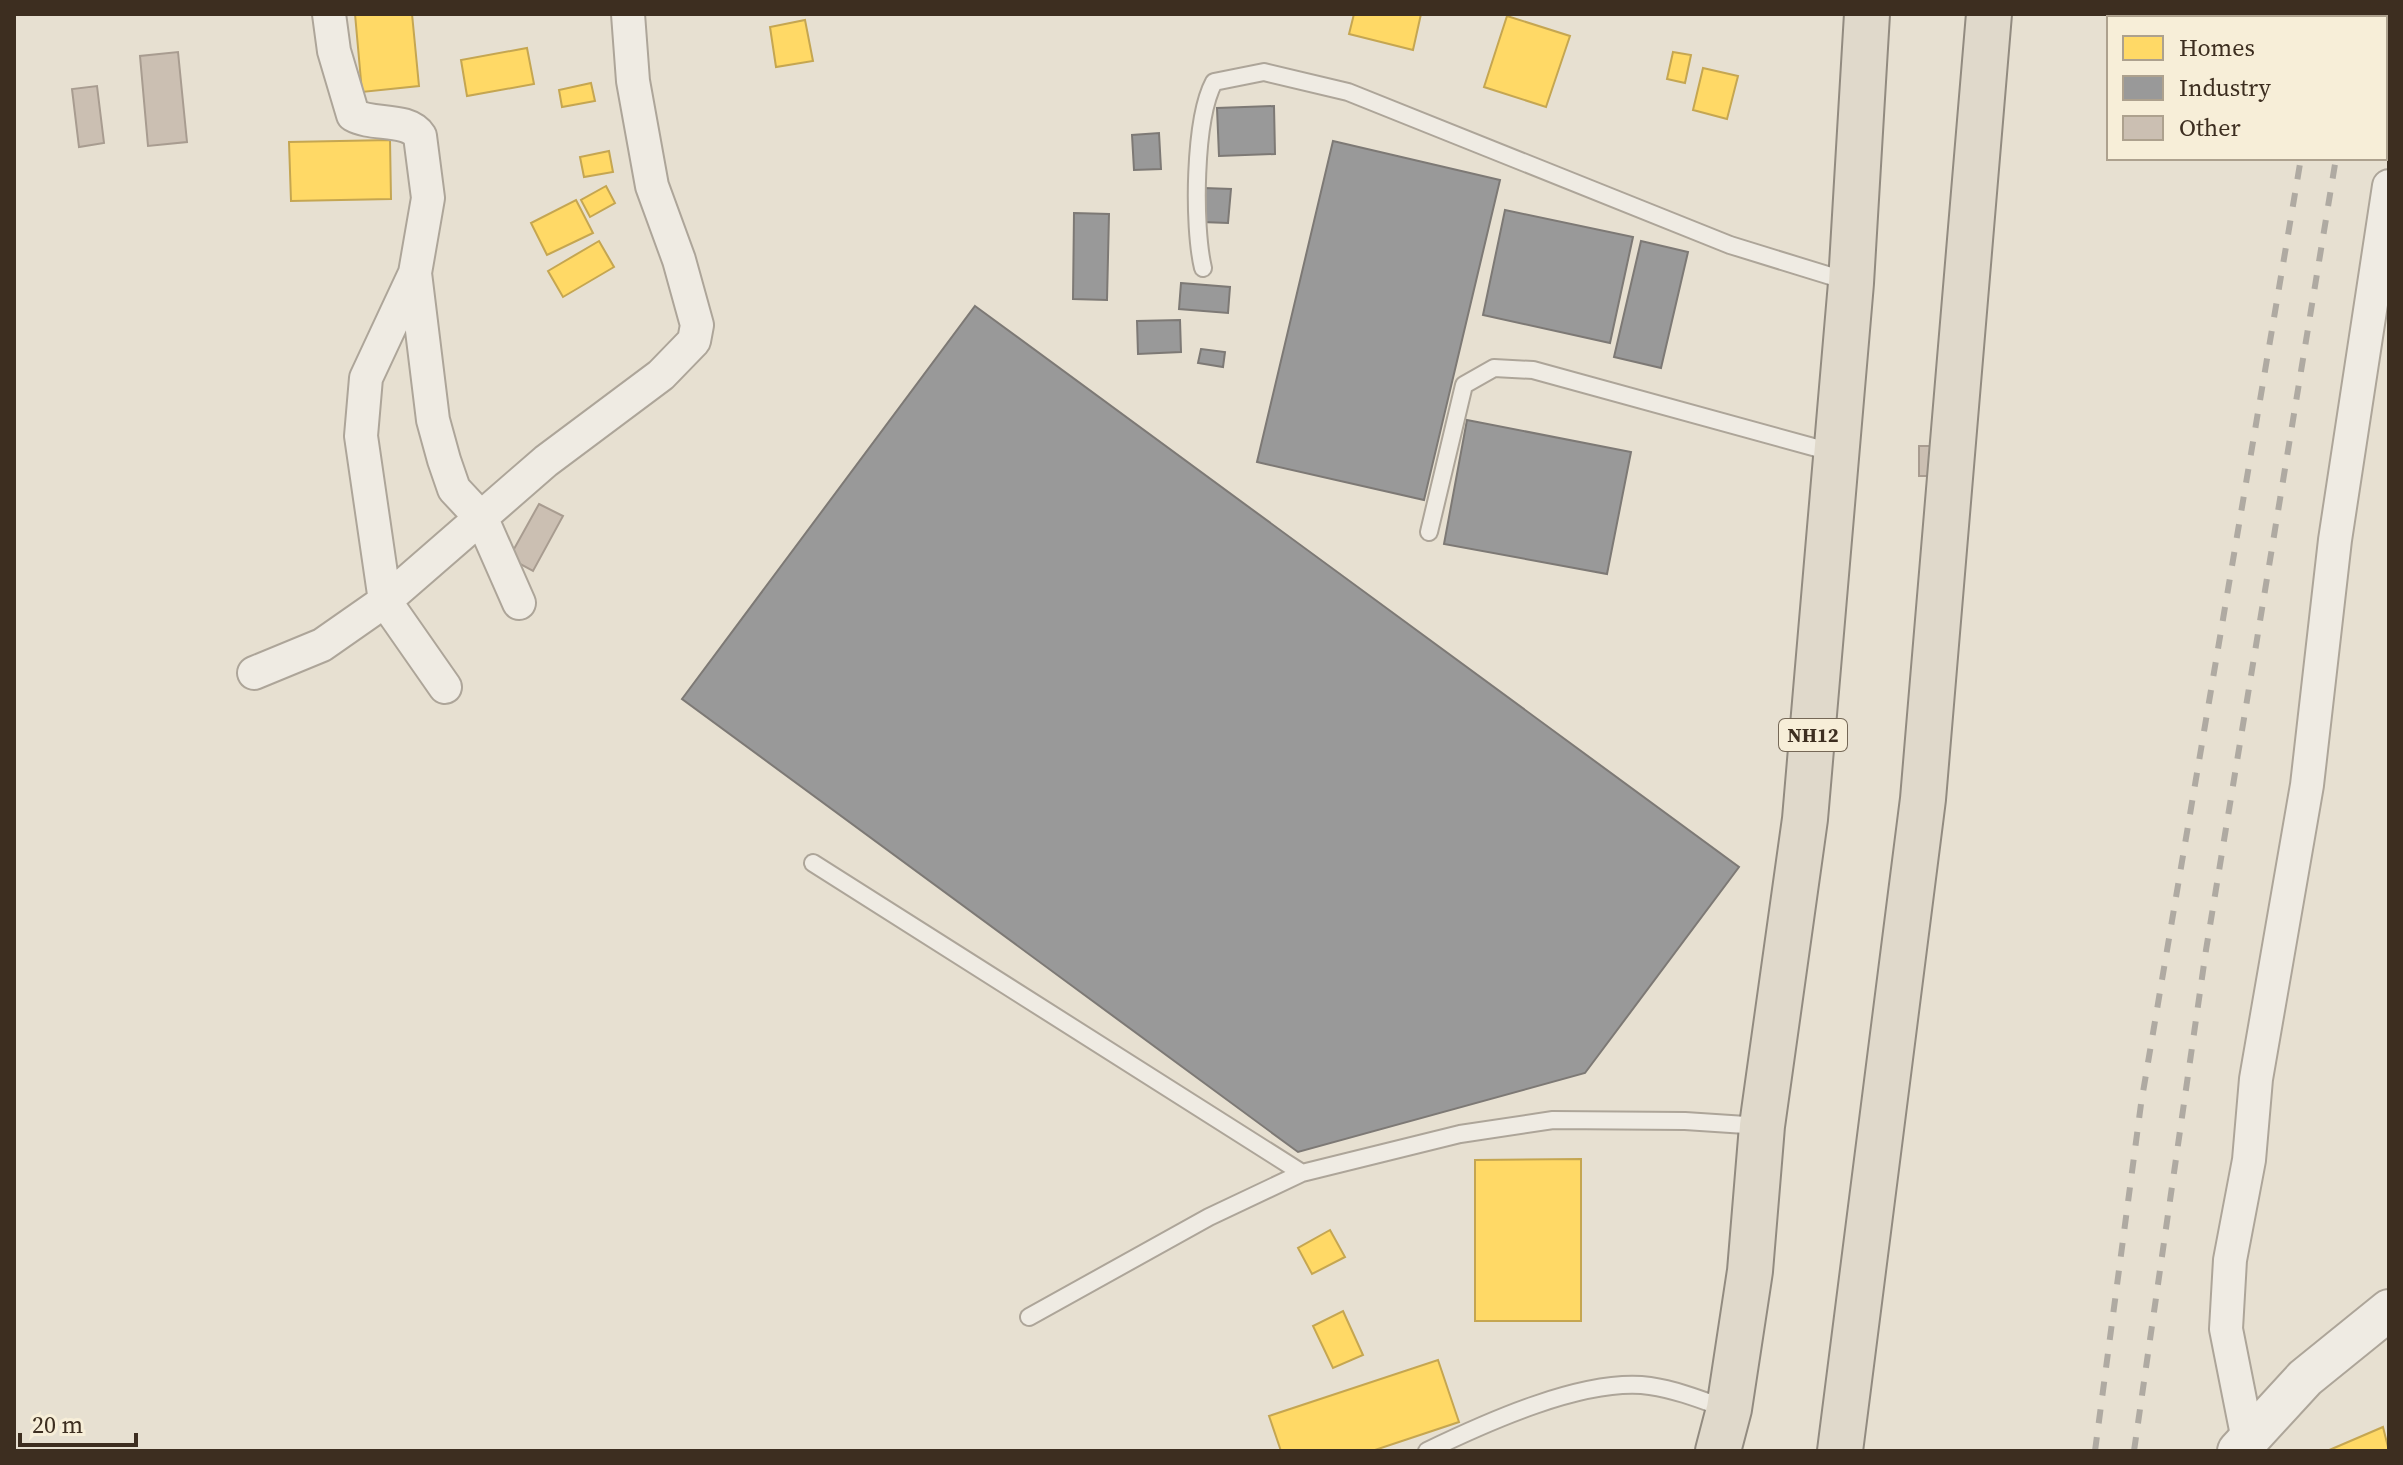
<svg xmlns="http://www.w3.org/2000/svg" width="2403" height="1465" font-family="'Source Serif 4',serif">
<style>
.homes{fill:#ffd966;stroke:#c5a651;stroke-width:2}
.industry{fill:#999;stroke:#7d7975;stroke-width:2}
.building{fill:#cbbfb2;stroke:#a89c90;stroke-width:2}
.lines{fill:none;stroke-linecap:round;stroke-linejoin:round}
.service-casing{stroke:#ada599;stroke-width:20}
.minor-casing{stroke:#ada599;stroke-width:36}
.tertiary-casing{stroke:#ada599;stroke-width:44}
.trunk-casing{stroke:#928b80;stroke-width:48}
.service{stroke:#efebe3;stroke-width:16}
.minor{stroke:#efebe3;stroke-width:32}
.tertiary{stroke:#efebe3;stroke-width:40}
.trunk{stroke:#e0d9cb;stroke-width:44}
.rail{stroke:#afaaa2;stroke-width:6;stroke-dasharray:14 14;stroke-linecap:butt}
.labels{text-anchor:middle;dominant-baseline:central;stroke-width:8;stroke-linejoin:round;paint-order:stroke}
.shield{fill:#f7eed8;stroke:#756857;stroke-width:2}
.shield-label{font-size:20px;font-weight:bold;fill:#3d2e20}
</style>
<rect width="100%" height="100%" fill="#e7e0d1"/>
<path class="homes" d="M355,14H412L419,86L362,92Z
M1354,14H1421L1413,50L1349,34Z
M1507,16L1570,36L1546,107L1484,87Z
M805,20L813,61L776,67L770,27Z
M527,48L534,84L467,96L461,60Z
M1673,52L1691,55L1685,83L1667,79Z
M1703,68L1738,76L1727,119L1693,110Z
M591,83L595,101L562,107L559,90Z
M390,140L391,199L291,201L289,142Z
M609,151L613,172L584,177L580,157Z
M606,186L615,203L590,217L581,200Z
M576,200L593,233L547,255L531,223Z
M599,241L614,267L563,297L548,271Z
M1581,1159V1321H1475V1160Z
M1330,1230L1345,1257L1312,1274L1298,1248Z
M1343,1311L1363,1355L1333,1368L1313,1326Z
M1438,1360L1459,1422L1372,1451H1281L1269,1416Z
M2383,1427L2389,1451H2327Z"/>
<path class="industry" d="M1274,106L1275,154L1219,156L1217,108Z
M1159,133L1161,169L1134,170L1132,135Z
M1333,141L1500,180L1424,500L1257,462Z
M1204,188L1231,189L1228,223L1202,222Z
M1505,210L1633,237L1610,343L1483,315Z
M1074,213L1109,214L1107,300L1073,299Z
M1641,241L1688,252L1661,368L1614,357Z
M1181,283L1230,287L1228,313L1179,309Z
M975,306L1739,867L1585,1073L1298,1152L682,699Z
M1180,320L1181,352L1138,354L1137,321Z
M1201,349L1225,352L1223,367L1198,363Z
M1467,420L1631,452L1607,574L1444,544Z"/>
<path class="building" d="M178,52L187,142L148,146L140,56Z
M97,86L104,143L79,147L72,89Z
M1919,446H1930V476H1919Z
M539,504L563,516L533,571L509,558Z"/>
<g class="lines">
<g class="service-casing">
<path id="service" d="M1203,268C1193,226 1194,119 1214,82L1264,72L1348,92L1730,245L1850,282
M1429,532L1464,385L1494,368L1533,370L1835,453
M813,863L1302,1173
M1029,1317L1209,1217L1302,1173L1460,1134L1553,1120L1685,1121L1761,1126
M1427,1451C1485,1423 1585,1377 1650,1386C1677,1390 1702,1400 1727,1409"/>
</g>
<g class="minor-casing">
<path id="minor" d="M329,14L334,51L353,115C372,126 408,117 420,136L428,198L415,273L366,378L361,436L385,601L445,687
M415,273L433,420L444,460L454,489L482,519L519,603
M254,673L322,645L385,601L546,461L661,375L694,341L697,325L679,260L652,186L633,81L628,14
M2248,1440L2226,1329L2230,1260L2249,1160L2256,1079L2307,785L2335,540L2389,186"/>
</g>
<g class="tertiary-casing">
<path id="tertiary" d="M2238,1451L2305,1378L2389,1310"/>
</g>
<g class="trunk-casing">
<path id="trunk" d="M1718,1451L1729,1409L1750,1271L1762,1126L1805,819L1851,283L1867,14
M1840,1451L1923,799L1989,14"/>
</g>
<use href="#service" class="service"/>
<use href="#minor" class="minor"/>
<use href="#tertiary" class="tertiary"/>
<use href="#trunk" class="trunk"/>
<path class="rail" d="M2325,18V14
M2360,18V14
M2095,1451L2141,1104L2301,158
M2134,1451L2206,950L2336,158"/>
</g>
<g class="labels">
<rect class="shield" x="1779" y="719" width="68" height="32" rx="6"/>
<g class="shield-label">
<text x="1813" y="735">NH12</text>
</g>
</g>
<rect width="2403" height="1465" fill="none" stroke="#3d2e20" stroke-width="32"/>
<rect x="2107" y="16" width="280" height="144" fill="#f7eed8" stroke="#ada18e" stroke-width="2"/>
<rect x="2123" y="36" width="40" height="24" fill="#ffd966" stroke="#ada18e" stroke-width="2"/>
<text x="2179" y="56" font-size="24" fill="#3d2e20">Homes</text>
<rect x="2123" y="76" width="40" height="24" fill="#999999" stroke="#ada18e" stroke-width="2"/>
<text x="2179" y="96" font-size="24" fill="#3d2e20">Industry</text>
<rect x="2123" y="116" width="40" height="24" fill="#cbbfb2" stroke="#ada18e" stroke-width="2"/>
<text x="2179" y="136" font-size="24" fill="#3d2e20">Other</text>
<path d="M20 1433v12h116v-12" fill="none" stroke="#3d2e20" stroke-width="4"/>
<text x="32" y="1433" font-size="24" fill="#3d2e20" stroke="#f7eed8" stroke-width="6" paint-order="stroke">20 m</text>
</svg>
